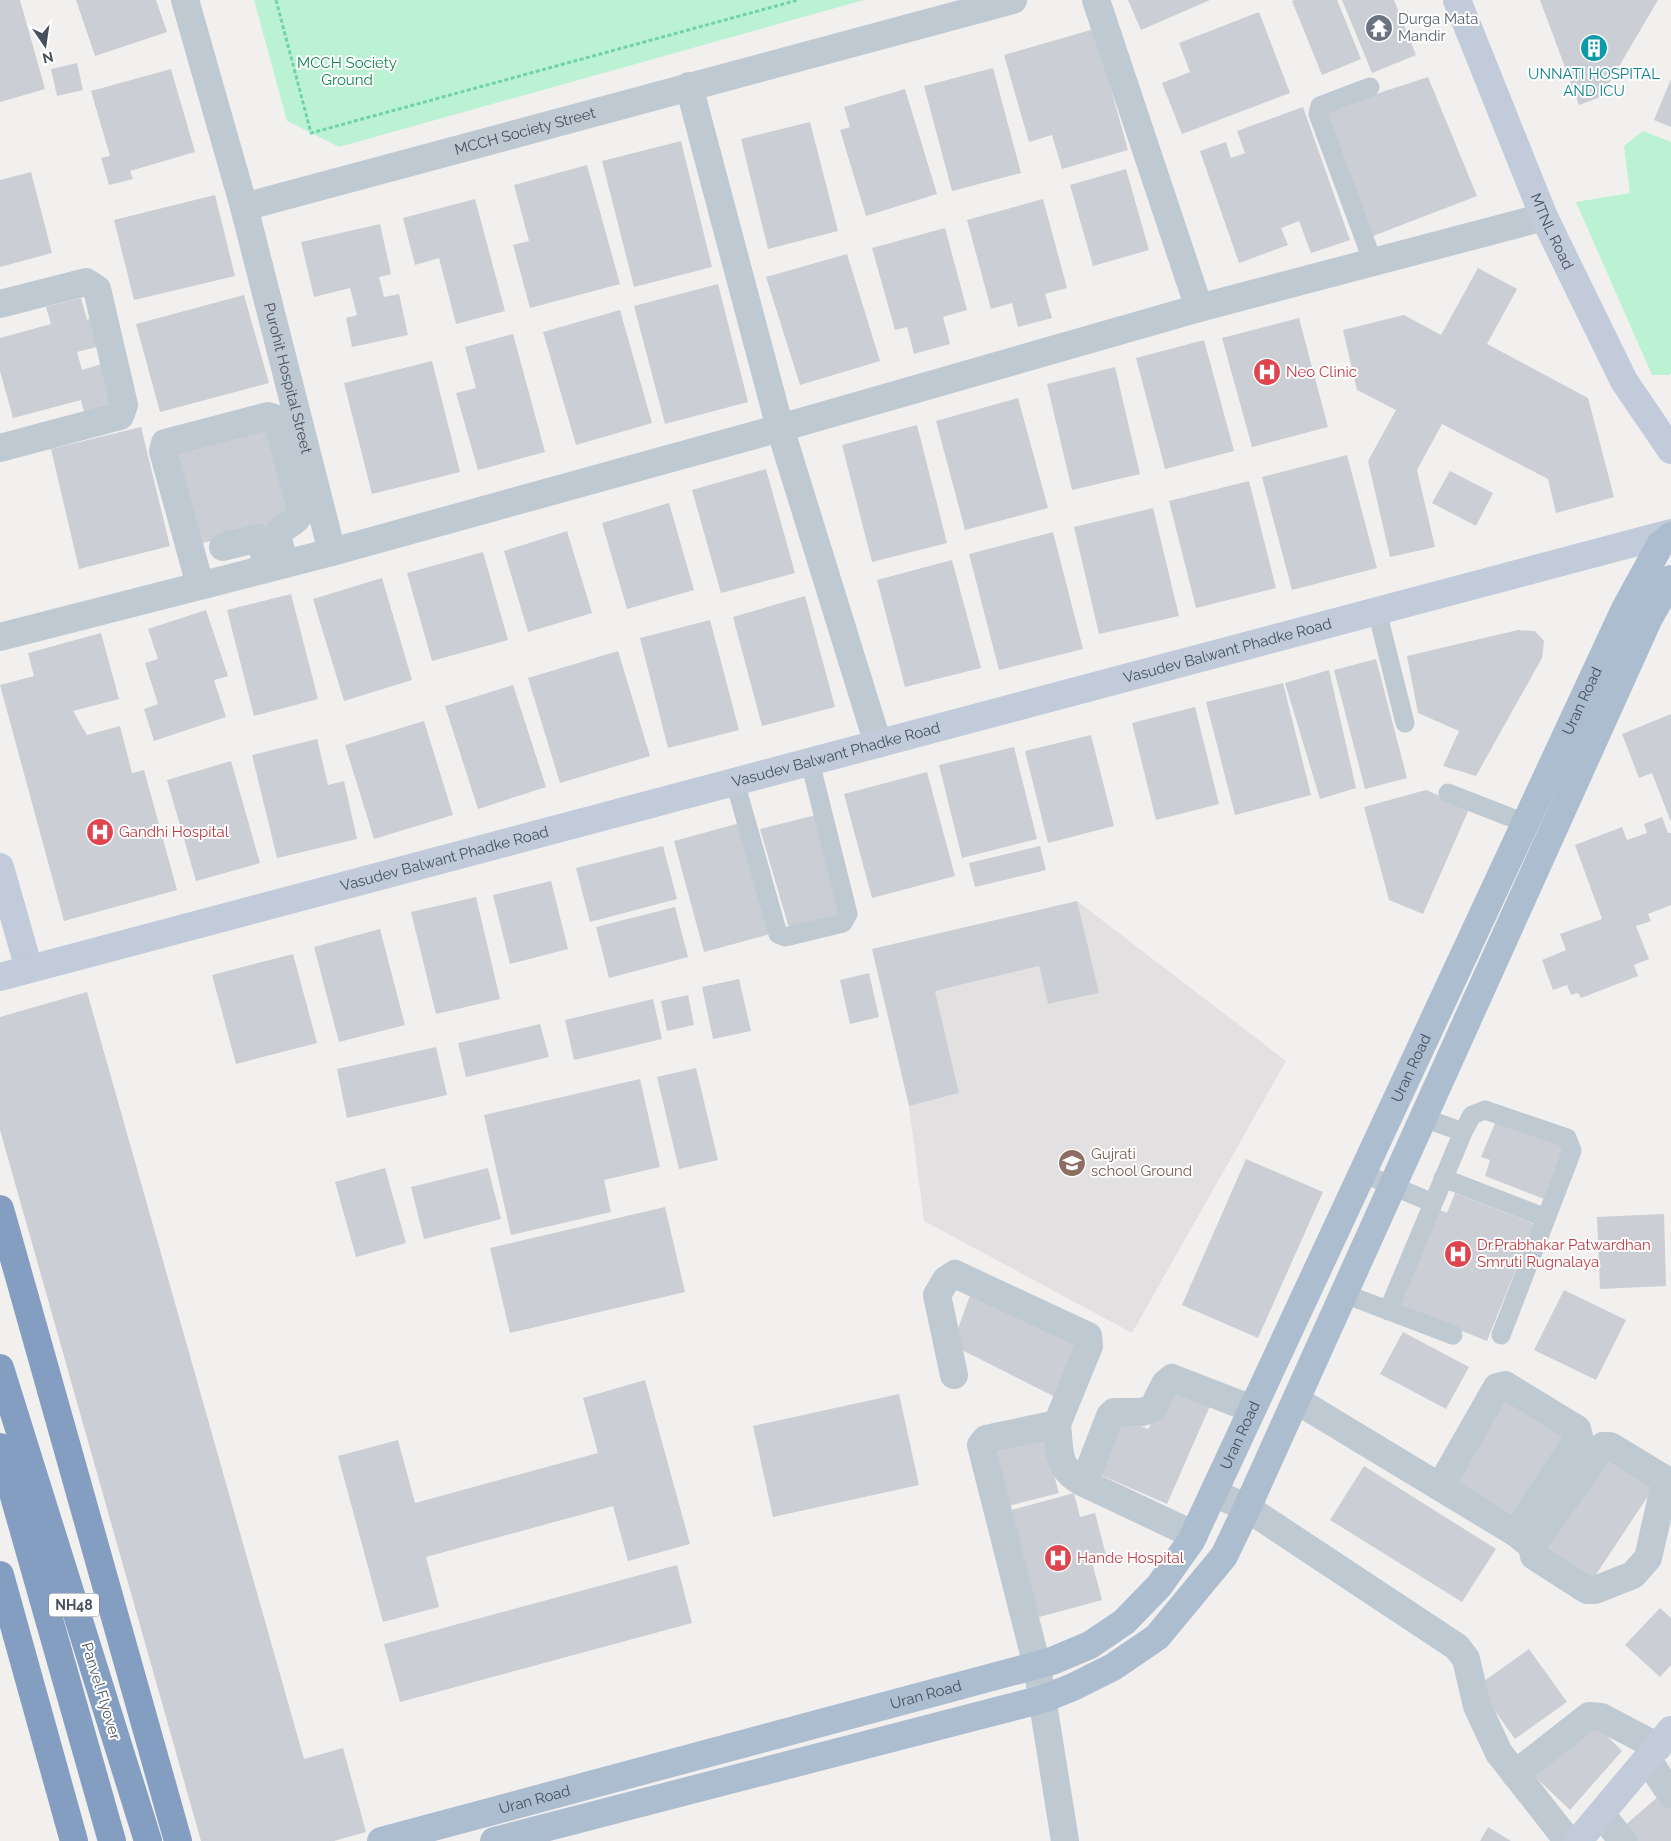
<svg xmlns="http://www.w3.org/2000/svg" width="1671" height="1841" font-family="Raleway,sans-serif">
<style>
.education{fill:#e3e0e1}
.green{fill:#bbf2d3}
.building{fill:#cbced4}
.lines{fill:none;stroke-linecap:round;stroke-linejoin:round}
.path{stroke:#71d3a8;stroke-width:3;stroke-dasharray:4 2.5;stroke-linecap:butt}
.lane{stroke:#bfc9d2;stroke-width:19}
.street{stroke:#bfc9d2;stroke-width:28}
.secondary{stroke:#c1cbd9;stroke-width:28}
.primary{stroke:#adbdd0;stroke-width:28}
.highway{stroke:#849ec1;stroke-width:28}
.labels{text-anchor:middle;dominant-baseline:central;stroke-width:4;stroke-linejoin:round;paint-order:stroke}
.shield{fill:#fff;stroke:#7e858e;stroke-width:1}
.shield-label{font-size:14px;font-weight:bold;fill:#46515e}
.worship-label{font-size:15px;fill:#5b616d;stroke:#fff;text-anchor:start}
.park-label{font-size:15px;fill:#118552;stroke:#fff}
.culture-label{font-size:15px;fill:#0d838f;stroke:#fff}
.street-label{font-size:15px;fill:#46515e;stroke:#fff}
.health-label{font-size:15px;fill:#be3a42;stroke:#fff;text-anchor:start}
.education-label{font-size:15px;fill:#785e54;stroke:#fff;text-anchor:start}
</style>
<rect width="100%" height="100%" fill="#f2efef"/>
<path class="education" d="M1077,901L1286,1061L1132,1333L924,1221L909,1106L959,1093L935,991L1039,966L1048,1004L1098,993Z"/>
<path class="green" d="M254,0H864L339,147L287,121Z
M1643,131L1671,142V373L1669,375H1652L1576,202L1630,193L1624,146Z"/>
<path class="building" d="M0,0H20L45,89L0,102Z
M76,0H156L167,32L95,56Z
M1128,0H1210L1141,30Z
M1295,0H1337L1361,59L1322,75L1292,1Z
M1342,0H1394L1416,55L1372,73Z
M1540,0H1658L1601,97L1579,105Z
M1259,12L1290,93L1182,134L1162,83L1190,72L1179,43Z
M1094,29L1128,150L1062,169L1052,135L1029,142L1004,55Z
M77,63L83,90L57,96L51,69Z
M993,68L1021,173L952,191L924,86Z
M171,69L195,152L130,171L133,179L109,185L101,158L110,156L91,91Z
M1428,77L1477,196L1373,236L1324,111Z
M1671,79V127L1654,120Z
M905,89L937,194L866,216L840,130L850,127L844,107Z
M1303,107L1350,240L1311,253L1299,221L1281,228L1288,245L1239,263L1200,151L1226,142L1231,158L1245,153L1237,131Z
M810,122L838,231L768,249L741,139Z
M681,141L712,267L634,287L602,161Z
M587,165L620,284L530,308L513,245L529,241L514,185Z
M1126,169L1149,250L1093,266L1070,185Z
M31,172L52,253L0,267V180Z
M215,195L235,276L134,300L114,220Z
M475,199L505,311L456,324L439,258L415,265L403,218Z
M1043,199L1067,288L1045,294L1052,318L1018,327L1012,303L991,309L967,220Z
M380,224L391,274L379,277L384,297L399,294L408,335L352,347L346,318L357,315L350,288L314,297L301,242Z
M945,228L967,310L943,317L950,344L914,354L907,327L895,330L872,248Z
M847,254L880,361L800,385L766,277Z
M1478,268L1517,289L1487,344L1588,398L1614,497L1556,513L1548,479L1442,424L1417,470L1435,547L1390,557L1368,461L1396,410L1357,390L1343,330L1404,315L1441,335Z
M718,284L748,402L665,424L634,306Z
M244,295L269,383L160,412L136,324Z
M81,298L87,320L93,317L101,346L77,352L82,370L105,363L117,408L85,416L81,400L13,418L0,371V338L51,324L46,307Z
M620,310L652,423L576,445L543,332Z
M1299,318L1328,427L1252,447L1222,338Z
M513,334L545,452L478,470L456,393L476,388L465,347Z
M1204,340L1234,451L1165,469L1136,358Z
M432,361L460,472L372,494L344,383Z
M1115,367L1140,474L1072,490L1047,384Z
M1018,398L1048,508L965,530L936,421Z
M274,424L297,512L279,523L195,545L169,450Z
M917,425L947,543L872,562L842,445Z
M141,427L170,546L79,569L51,449Z
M1347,455L1377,568L1292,590L1262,477Z
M766,469L795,573L721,593L692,490Z
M1450,471L1493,493L1476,526L1432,503Z
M1249,481L1276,588L1196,608L1169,501Z
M669,503L694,590L627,609L602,523Z
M1153,508L1179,616L1099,634L1074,527Z
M567,531L592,613L528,632L504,551Z
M1053,532L1083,649L999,670L969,554Z
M483,552L508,640L432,661L407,573Z
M952,560L981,668L905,687L877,580Z
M382,578L412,680L344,701L313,599Z
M291,594L318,699L254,716L227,610Z
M805,596L835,707L762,726L733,617Z
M206,610L228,676L214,680L226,717L154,741L144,709L158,704L145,663L158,659L148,629Z
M710,620L739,730L668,748L640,638Z
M1518,630L1535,631L1544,641L1542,658L1476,776L1443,766L1459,731L1418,713L1407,656Z
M101,633L119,699L73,711L87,735L120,726L132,773L144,770L177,890L64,921L0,685L34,676L28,653Z
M618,651L650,756L560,783L528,678Z
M1376,659L1407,778L1365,789L1334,670Z
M1329,670L1356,788L1320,799L1285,683Z
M1283,683L1311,795L1235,815L1206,702Z
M513,685L546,787L478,809L445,706Z
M1195,707L1219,804L1156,820L1132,723Z
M1671,714V822L1652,773L1639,778L1622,734Z
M424,721L453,815L374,839L345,745Z
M1091,735L1114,826L1048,843L1025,751Z
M317,739L328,785L344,781L357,839L277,858L252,755Z
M1014,747L1037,839L962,858L939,765Z
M231,761L260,863L196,881L167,780Z
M927,772L955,876L872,898L844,794Z
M1426,790L1469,809L1423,914L1389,900L1364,807Z
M816,815L839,914L789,928L760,829Z
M1662,817L1668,833H1671V905L1648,914L1651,921L1636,926L1649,959L1634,965L1638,976L1581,998L1578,993L1571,995L1567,985L1553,990L1542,960L1566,950L1560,934L1602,919L1575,845L1622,827L1627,840L1647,833L1644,824Z
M740,823L770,934L704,952L674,841Z
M663,846L677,899L590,922L576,868Z
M1040,846L1046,870L975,887L969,863Z
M551,881L568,949L510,964L493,895Z
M476,897L500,999L436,1014L411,912Z
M1077,901L1099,993L1048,1004L1039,966L935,991L959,1093L909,1106L872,949Z
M675,907L688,957L609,978L596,927Z
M380,929L405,1025L339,1042L314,947Z
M293,954L317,1043L236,1064L212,975Z
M869,973L879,1017L850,1024L840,980Z
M739,979L751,1031L713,1039L702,987Z
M87,992L304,1759L343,1748L366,1832L334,1841H201L0,1130V1017Z
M688,995L694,1025L667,1031L661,1001Z
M653,999L662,1039L574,1060L565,1020Z
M540,1024L549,1057L466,1077L458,1043Z
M436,1047L447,1095L347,1118L337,1069Z
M696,1068L718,1160L679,1169L657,1077Z
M640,1079L660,1167L604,1180L611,1212L511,1235L484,1115Z
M1497,1118L1565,1145L1544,1199L1485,1176L1490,1160L1481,1157Z
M1246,1159L1323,1192L1258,1338L1182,1305Z
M385,1168L406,1243L356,1257L335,1182Z
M488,1168L501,1219L424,1239L411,1187Z
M1455,1193L1534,1224L1487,1341L1397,1305L1435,1208L1447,1213Z
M665,1207L685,1292L510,1333L490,1248Z
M1664,1214L1666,1286L1600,1289L1597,1217Z
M972,1290L1082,1342L1055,1397L952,1345Z
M1564,1290L1626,1320L1596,1380L1534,1350Z
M1403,1332L1469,1367L1446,1409L1380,1374Z
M645,1380L690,1544L628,1561L613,1506L426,1557L439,1607L383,1622L338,1456L398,1440L415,1503L598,1453L583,1398Z
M1171,1382L1213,1399L1167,1504L1094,1472L1116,1415L1148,1429Z
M1501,1393L1569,1433L1519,1518L1451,1479Z
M899,1394L919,1485L773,1517L753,1426Z
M1043,1436L1059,1493L1008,1506L993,1444Z
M1608,1454L1656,1484L1591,1582L1544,1552Z
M1364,1466L1496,1549L1462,1602L1330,1520Z
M1074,1493L1080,1517L1095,1513L1107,1559L1092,1562L1102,1600L1032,1619L1004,1512Z
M677,1565L692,1623L400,1702L384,1644Z
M1660,1608L1671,1618V1665L1660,1677L1625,1645Z
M1529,1649L1567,1702L1515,1739L1477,1686Z
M1595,1724L1622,1751L1570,1810L1530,1772Z
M1661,1794L1671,1808V1841H1632L1622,1828Z
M1488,1827L1511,1841H1480Z"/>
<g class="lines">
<path class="path" d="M276,0L311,133L798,0"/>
<path class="lane" d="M1370,87L1320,106L1318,114L1373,262
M1377,611L1405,723
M735,782L778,934L785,937L843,923L848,914L810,762
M1448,793L1525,823
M1463,1132L1472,1115L1485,1110L1567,1138L1572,1151L1501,1335
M1362,1173L1433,1203
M1443,1178L1546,1218
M1345,1294L1453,1335
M1388,1311L1463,1132L1424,1118"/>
<g class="street">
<path id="s1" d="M185,0L244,207L332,552"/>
<path d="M1096,0L1199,308"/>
<path d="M689,86L780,428L878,744"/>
<path id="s2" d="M244,207L1013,0"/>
<path d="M0,304L86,282L97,289L124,405L120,416L0,448"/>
<path d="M223,547L258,538L262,544L267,568"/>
<path d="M200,585L163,451L165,443L268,416L277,419L301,510C295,527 285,522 277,536L285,564"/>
<path d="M0,637L332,552L780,428L1199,308L1544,217"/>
<path d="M954,1375L937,1295L946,1280L955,1274L1088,1336L1089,1346L1057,1424"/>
<path d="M1296,1400L1516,1533L1532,1546L1534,1556L1587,1590H1595L1633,1575L1648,1558L1664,1488L1663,1478L1610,1446H1603L1532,1546"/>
<path d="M1084,1483L1110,1416L1114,1412H1142L1153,1408L1165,1384L1172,1378L1252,1409"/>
<path d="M1440,1487L1497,1387L1505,1385L1577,1429L1579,1437L1516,1533"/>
<path d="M1214,1493L1247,1508L1457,1647L1466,1659L1477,1706L1499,1753L1568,1841"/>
<path d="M1647,1759L1671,1794"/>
<path d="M1515,1774L1589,1716L1601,1717L1658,1747"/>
<path d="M1601,1814L1623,1841"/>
<path d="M1065,1841L1037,1666L981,1445L986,1439L1057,1424C1060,1452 1056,1469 1084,1483L1194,1535"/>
</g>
<g class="secondary">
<path id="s3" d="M1457,0L1544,217L1624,381L1671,450"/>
<path d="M0,867L29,969"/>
<path id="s4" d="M0,977L1671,533"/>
<path d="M1578,1841L1671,1730"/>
</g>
<g class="primary">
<path id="s5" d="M381,1841L1052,1661L1090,1645L1124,1622L1159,1586L1191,1541L1625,609L1660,545L1671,536"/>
<path d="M494,1841L1043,1699L1073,1687L1113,1667L1157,1637L1224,1556L1247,1508L1648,620L1671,579"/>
</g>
<path class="highway" d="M0,1209L178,1841
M0,1368L148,1841
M0,1447L112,1841
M0,1575L74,1841"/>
</g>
<defs>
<g id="temple-disc" transform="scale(1.4375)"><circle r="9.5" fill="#6b7280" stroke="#fff"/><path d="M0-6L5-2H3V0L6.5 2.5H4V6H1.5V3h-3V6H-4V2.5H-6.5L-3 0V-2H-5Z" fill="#fff"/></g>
<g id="building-disc" transform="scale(1.4375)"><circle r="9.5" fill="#0f9aa8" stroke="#fff"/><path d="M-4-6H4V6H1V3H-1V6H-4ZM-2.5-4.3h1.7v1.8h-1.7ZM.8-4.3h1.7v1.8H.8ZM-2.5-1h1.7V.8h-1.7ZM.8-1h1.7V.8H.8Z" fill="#fff"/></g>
<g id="hospital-disc" transform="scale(1.4375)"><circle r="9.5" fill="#e0444e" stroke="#fff"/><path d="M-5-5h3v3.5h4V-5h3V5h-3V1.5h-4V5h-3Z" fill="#fff"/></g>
<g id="school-disc" transform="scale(1.4375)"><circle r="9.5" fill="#8d6e63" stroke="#fff"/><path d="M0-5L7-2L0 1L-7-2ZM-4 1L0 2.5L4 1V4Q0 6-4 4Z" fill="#fff"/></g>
</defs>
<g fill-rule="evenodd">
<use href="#temple-disc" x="1379" y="28"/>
<use href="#building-disc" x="1594" y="48"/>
<use href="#hospital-disc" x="1267" y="372"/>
<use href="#hospital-disc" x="100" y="832"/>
<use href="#school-disc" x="1072" y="1163"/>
<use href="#hospital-disc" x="1458" y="1254"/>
<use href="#hospital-disc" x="1058" y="1558"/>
</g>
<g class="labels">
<rect class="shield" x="49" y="1593.5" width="50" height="23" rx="4"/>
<g class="shield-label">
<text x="74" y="1605">NH48</text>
</g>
<g class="worship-label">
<text x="1398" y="19">Durga Mata<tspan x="1398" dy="17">Mandir</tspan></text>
</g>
<g class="park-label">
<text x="347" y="63">MCCH Society<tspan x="347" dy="17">Ground</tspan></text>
</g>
<g class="culture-label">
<text x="1594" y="74">UNNATI HOSPITAL<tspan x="1594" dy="17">AND ICU</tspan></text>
</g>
<g class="street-label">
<text stroke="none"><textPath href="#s2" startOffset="291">MCCH Society Street</textPath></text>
<text stroke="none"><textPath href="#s3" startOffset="250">MTNL Road</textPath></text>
<text stroke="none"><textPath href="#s1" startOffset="392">Purohit Hospital Street</textPath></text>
<text stroke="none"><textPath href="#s4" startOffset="1270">Vasudev Balwant Phadke Road</textPath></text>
<text stroke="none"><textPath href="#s5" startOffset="1809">Uran Road</textPath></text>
<text stroke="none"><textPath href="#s4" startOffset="865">Vasudev Balwant Phadke Road</textPath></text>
<text stroke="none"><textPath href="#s4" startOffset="460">Vasudev Balwant Phadke Road</textPath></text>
<text stroke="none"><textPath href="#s5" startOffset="1404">Uran Road</textPath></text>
<text stroke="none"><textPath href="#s5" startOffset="999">Uran Road</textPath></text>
<text transform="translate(101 1691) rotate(73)">Panvel Flyover</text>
<text stroke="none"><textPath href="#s5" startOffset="564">Uran Road</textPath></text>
<text stroke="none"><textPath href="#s5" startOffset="159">Uran Road</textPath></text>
</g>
<g class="health-label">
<text x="1286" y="372">Neo Clinic</text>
<text x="119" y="832">Gandhi Hospital</text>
<text x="1477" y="1245">Dr.Prabhakar Patwardhan<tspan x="1477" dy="17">Smruti Rugnalaya</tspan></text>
<text x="1077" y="1558">Hande Hospital</text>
</g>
<g class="education-label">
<text x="1091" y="1154">Gujrati<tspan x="1091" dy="17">school Ground</tspan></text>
</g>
</g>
<g transform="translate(45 45) rotate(167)" stroke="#ffffff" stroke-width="4" paint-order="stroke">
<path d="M0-4L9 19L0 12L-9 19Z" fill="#46515e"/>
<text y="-8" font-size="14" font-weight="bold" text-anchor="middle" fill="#46515e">N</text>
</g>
</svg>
